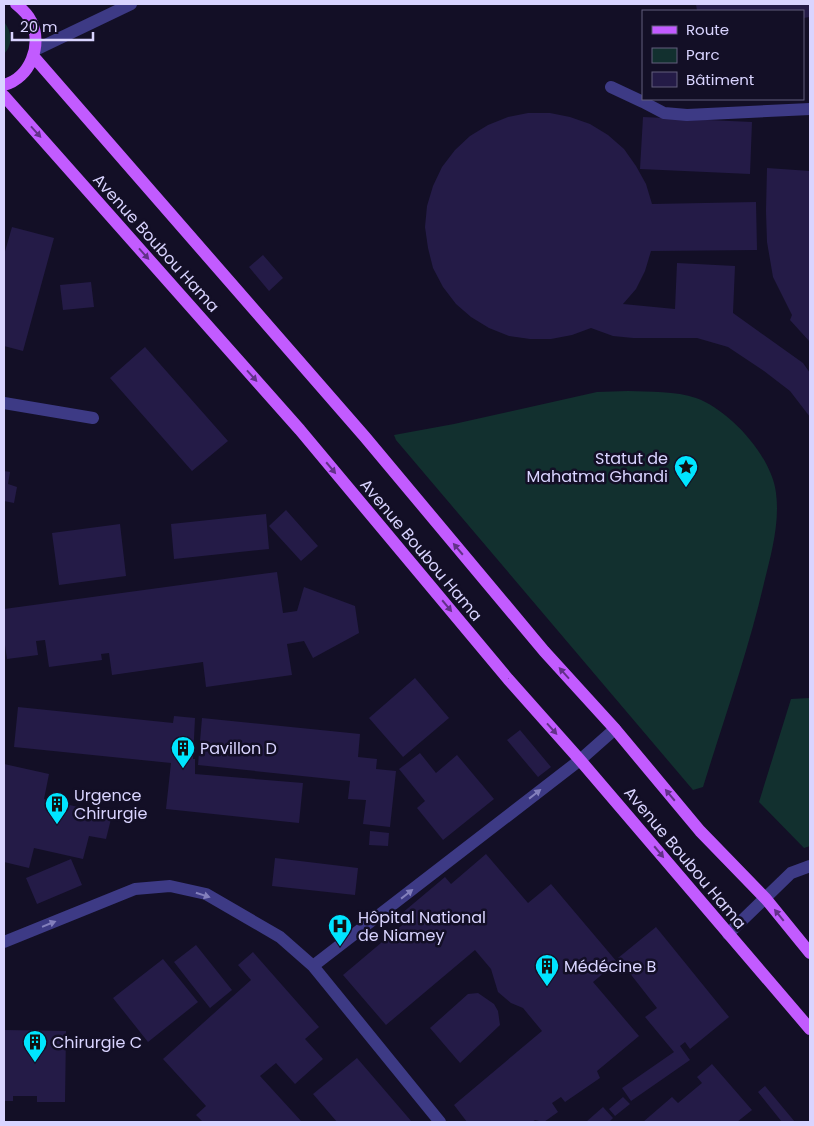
<svg xmlns="http://www.w3.org/2000/svg" width="814" height="1126" font-family="Poppins,sans-serif">
<style>
.green{fill:#12302f}
.building{fill:#241b47}
.lines{fill:none;stroke-linecap:round;stroke-linejoin:round}
.minor{stroke:#3d3a85;stroke-width:12}
.major{stroke:#c25bff;stroke-width:12}
.oneway{fill:#623188}
.oneway2{fill:#837fbc}
.labels{text-anchor:middle;dominant-baseline:central;stroke-width:5;stroke-linejoin:round;paint-order:stroke}
.street-label{font-size:16px;fill:#d9d4ff;stroke:#130f26}
.poi-label{font-size:16px;fill:#d9d4ff;stroke:#130f26;text-anchor:start}
</style>
<rect width="100%" height="100%" fill="#130f26"/>
<path class="green" d="M4,22C12,31 13,45 4,54Z
M628,391C649,392 676,391 696,398C730,410 772,457 776,493C780,523 771,555 764,583C748,652 724,719 703,787L693,790L396,440L394,435L454,424L597,392Z
M810,698V846L804,848L759,802L791,699Z"/>
<path class="building" d="M696,4H810V17L803,18V11H697Z
M528,113H550L570,117L590,124L608,135L624,149L636,166L646,184L652,204L756,202L757,250L651,251L645,271L636,289L623,304L675,309L677,263L735,266L733,313L803,363L810,373V417L790,391L764,371L728,347L697,338H633L613,336L591,328L572,335L551,339H530L509,336L489,328L471,317L456,304L443,287L433,268L428,248L425,227L427,206L433,186L442,167L455,150L470,136L488,125L508,117Z
M643,117L752,122L750,174L640,169Z
M767,168L810,171V342L790,320L792,315L773,277L767,242L766,211Z
M12,227L54,238L23,351L4,346V255Z
M263,255L283,278L269,291L249,267Z
M91,282L94,307L63,310L60,285Z
M145,347L228,441L192,471L110,378Z
M4,471L10,472L8,484L17,487L14,503L4,501Z
M286,510L318,546L301,561L269,526Z
M266,514L269,549L174,559L171,524Z
M120,524L126,576L59,585L52,533Z
M277,572L283,613L297,611L304,587L355,606L359,633L313,658L304,641L287,644L292,675L206,687L203,662L112,675L109,653L101,654L102,660L49,667L45,640L36,641L38,655L7,659L4,638V609Z
M415,678L449,718L403,757L369,718Z
M18,707L173,723L174,716L195,718L193,759H195V774L303,783L299,823L166,809L171,763L14,747Z
M202,718L360,734L358,757L377,759L376,769L396,771L390,827L363,824L366,800L348,799L350,781L198,765Z
M520,730L551,767L538,777L507,740Z
M420,753L436,773L457,755L494,799L443,840L417,808L425,801L399,769Z
M4,764L49,774L44,799L112,815L106,839L89,836L83,859L34,848L29,868L4,862Z
M370,831L389,833L388,846L369,845Z
M486,854L528,903L551,884L617,962L593,982L639,1036L597,1071L600,1078L565,1102L561,1097L552,1103L558,1112L544,1122L535,1120L532,1122H467L454,1105L542,1031L523,1008L511,1003L498,992L491,969L475,950L386,1025L343,975L407,921L401,914L445,877L451,884Z
M275,858L358,868L355,895L272,886Z
M71,859L82,885L37,904L26,878Z
M656,927L729,1017L690,1049L685,1042L680,1046L690,1060L631,1101L622,1088L674,1052L645,1017L657,1008L618,958Z
M196,945L232,990L210,1008L174,962Z
M253,952L319,1027L305,1039L323,1059L295,1084L276,1063L260,1076L302,1122H203L196,1115L206,1106L163,1059L251,980L238,965Z
M163,959L198,1002L148,1042L113,998Z
M478,993L494,1004L498,1011L500,1025L460,1063L430,1028L468,994Z
M4,1030L66,1031L65,1102H37V1096H13V1101H4Z
M357,1058L412,1122H337L313,1094Z
M712,1064L752,1110L737,1122H643L672,1097L678,1103L702,1083L697,1077Z
M765,1086L795,1122H782L758,1092Z
M623,1097L630,1104L615,1116L609,1109Z
M603,1107L613,1118L609,1122H586Z"/>
<g class="lines">
<path class="minor" d="M35,50L131,4
M611,87L643,102L664,113L687,115L810,109
M4,403L93,418
M728,934L791,873L810,866
M4,942L135,889L170,886L206,894L280,937L313,966L440,1122
M313,966L580,760L615,729"/>
<path class="major" d="M33,56L365,437L544,651L615,729L700,831L766,899L810,953
M4,85C30,78 43,45 31,21C28,14 22,9 16,4
M4,96L300,430L508,679L580,760L810,1029"/>
</g>
<defs><path id="oneway-solid" d="M-6-.8H1V-3.2L6.5 0L1 3.2V.8H-6Z" transform="scale(1.25)"/></defs>
<g class="oneway">
<use href="#oneway-solid" transform="translate(36 132) rotate(48)"/>
<use href="#oneway-solid" transform="translate(144 254) rotate(48)"/>
<use href="#oneway-solid" transform="translate(252 376) rotate(48)"/>
<use href="#oneway-solid" transform="translate(331 468) rotate(50)"/>
<use href="#oneway-solid" transform="translate(458 549) rotate(-130)"/>
<use href="#oneway-solid" transform="translate(447 606) rotate(50)"/>
<use href="#oneway-solid" transform="translate(564 673) rotate(-132)"/>
<use href="#oneway-solid" transform="translate(552 729) rotate(48)"/>
<use href="#oneway-solid" transform="translate(670 795) rotate(-130)"/>
<use href="#oneway-solid" transform="translate(659 852) rotate(50)"/>
<use href="#oneway-solid" transform="translate(779 915) rotate(-129)"/>
</g>
<g class="oneway2">
<use href="#oneway-solid" transform="translate(535 794) rotate(-38)"/>
<use href="#oneway-solid" transform="translate(407 894) rotate(-38)"/>
<use href="#oneway-solid" transform="translate(203 895) rotate(18)"/>
<use href="#oneway-solid" transform="translate(49 924) rotate(-22)"/>
</g>
<defs>
<g id="sight-pin" transform="scale(1.25)"><path d="M0 17L-7.5 6A9.5 9.5 0 1 1 7.5 6Z" fill="#00e5ff" stroke="#130f26"/><path d="M0-6L1.8-2.2L6-1.7L2.9 1.2L3.7 5.4L0 3.3L-3.7 5.4L-2.9 1.2L-6-1.7L-1.8-2.2Z" fill="#111"/></g>
<g id="building-pin" transform="scale(1.25)"><path d="M0 17L-7.5 6A9.5 9.5 0 1 1 7.5 6Z" fill="#00e5ff" stroke="#130f26"/><path d="M-4-6H4V6H1V3H-1V6H-4ZM-2.5-4.3h1.7v1.8h-1.7ZM.8-4.3h1.7v1.8H.8ZM-2.5-1h1.7V.8h-1.7ZM.8-1h1.7V.8H.8Z" fill="#111"/></g>
<g id="hospital-pin" transform="scale(1.25)"><path d="M0 17L-7.5 6A9.5 9.5 0 1 1 7.5 6Z" fill="#00e5ff" stroke="#130f26"/><path d="M-5-5h3v3.5h4V-5h3V5h-3V1.5h-4V5h-3Z" fill="#111"/></g>
</defs>
<g fill-rule="evenodd">
<use href="#sight-pin" x="686" y="467"/>
<use href="#building-pin" x="183" y="748"/>
<use href="#building-pin" x="57" y="804"/>
<use href="#hospital-pin" x="340" y="926"/>
<use href="#building-pin" x="547" y="966"/>
<use href="#building-pin" x="35" y="1042"/>
</g>
<g class="labels">
<g class="street-label">
<text transform="translate(156 243) rotate(48)">Avenue Boubou Hama</text>
<text transform="translate(421 550) rotate(50)">Avenue Boubou Hama</text>
<text transform="translate(685 858) rotate(50)">Avenue Boubou Hama</text>
</g>
<g class="poi-label">
<text x="668" y="458" text-anchor="end">Statut de<tspan x="668" dy="18">Mahatma Ghandi</tspan></text>
<text x="200" y="748">Pavillon D</text>
<text x="74" y="795">Urgence<tspan x="74" dy="18">Chirurgie</tspan></text>
<text x="358" y="917">Hôpital National<tspan x="358" dy="18">de Niamey</tspan></text>
<text x="564" y="966">Médécine B</text>
<text x="52" y="1042">Chirurgie C</text>
</g>
</g>
<rect width="814" height="1126" fill="none" stroke="#d9d4ff" stroke-width="10"/>
<rect x="642" y="10" width="162" height="90" fill="#130f26" stroke="#625e7d"/>
<rect x="652" y="26" width="25" height="8" fill="#c25bff" stroke="#625e7d"/>
<text x="686" y="35" font-size="15" fill="#d9d4ff">Route</text>
<rect x="652" y="48" width="25" height="15" fill="#12302f" stroke="#625e7d"/>
<text x="686" y="60" font-size="15" fill="#d9d4ff">Parc</text>
<rect x="652" y="72" width="25" height="15" fill="#241b47" stroke="#625e7d"/>
<text x="686" y="85" font-size="15" fill="#d9d4ff">Bâtiment</text>
<path d="M12 32v8h81v-8" fill="none" stroke="#d9d4ff" stroke-width="2.5"/>
<text x="20" y="32" font-size="15" fill="#d9d4ff" stroke="#130f26" stroke-width="4" paint-order="stroke">20 m</text>
</svg>
